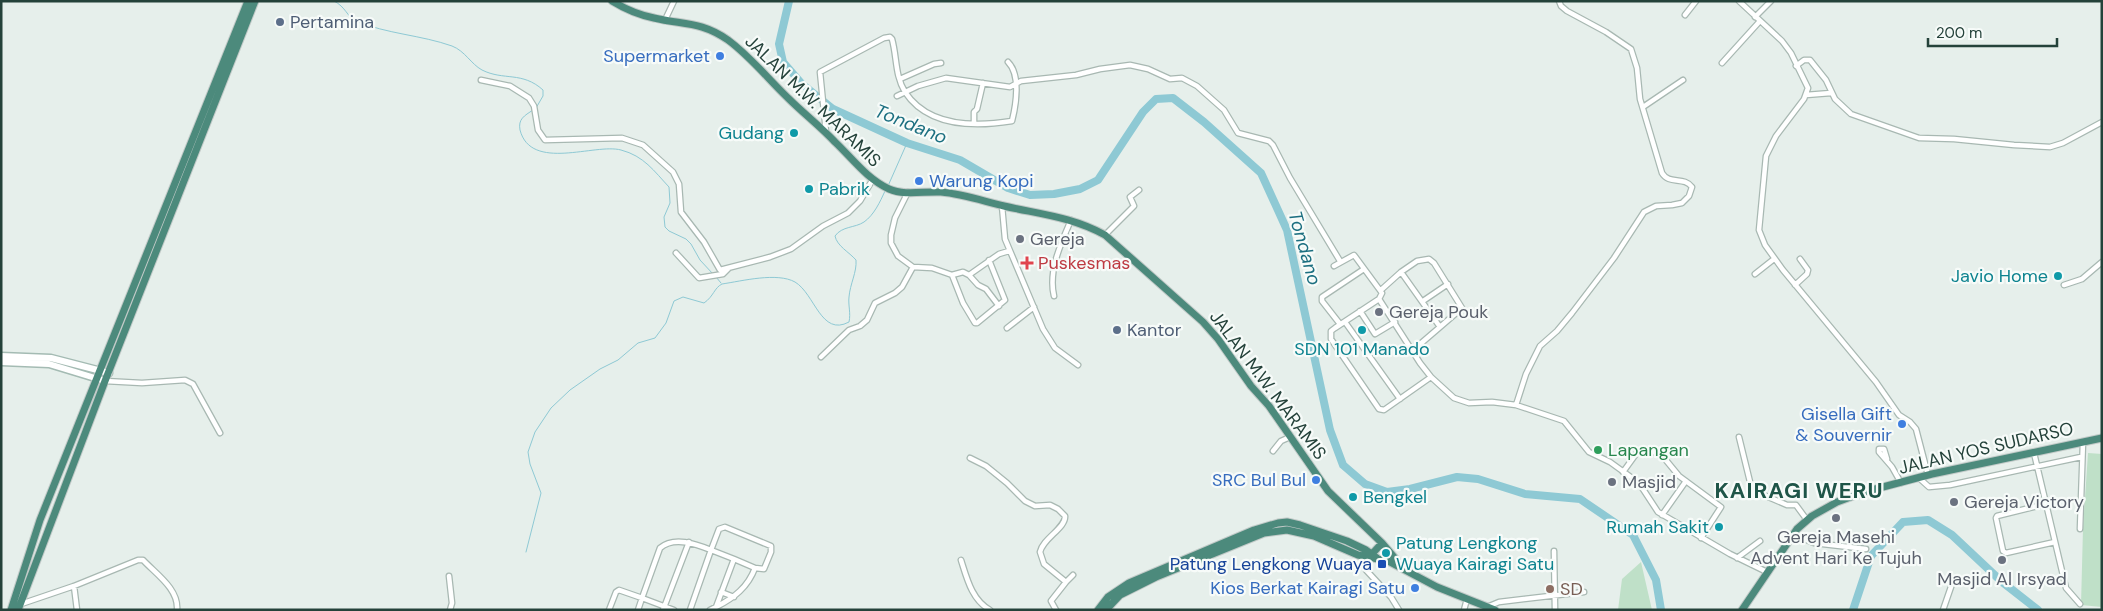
<svg xmlns="http://www.w3.org/2000/svg" width="2103" height="611" font-family="'DM Sans',sans-serif">
<style>
.green{fill:#bfe0c8}
.lines{fill:none;stroke-linecap:round;stroke-linejoin:round}
.stream{stroke:#8ec9d4;stroke-width:1}
.river{stroke:#8ec9d4;stroke-width:8}
.minor-casing{stroke:#a8b8b2;stroke-width:7}
.secondary-casing{stroke:#a4bbb3;stroke-width:9}
.trunk-casing{stroke:#c2cac8;stroke-width:9}
.minor{stroke:#fff;stroke-width:4.5}
.secondary{stroke:#fff;stroke-width:6}
.trunk{stroke:#4c8a7c;stroke-width:7}
.service-dot{fill:#5c6f8a;stroke:#f7fbf9;stroke-width:2}
.shop-dot{fill:#3f7fe0;stroke:#f7fbf9;stroke-width:2}
.culture-dot{fill:#0f9aa8;stroke:#f7fbf9;stroke-width:2}
.worship-dot{fill:#6b7280;stroke:#f7fbf9;stroke-width:2}
.health-dot{fill:#e0444e;stroke:#f7fbf9;stroke-width:2}
.leisure-dot{fill:#2e9e5b;stroke:#f7fbf9;stroke-width:2}
.transit-dot{fill:#1a4fb4;stroke:#f7fbf9;stroke-width:2}
.education-dot{fill:#8d6e63;stroke:#f7fbf9;stroke-width:2}
.labels{text-anchor:middle;dominant-baseline:central;stroke-width:4.5;stroke-linejoin:round;paint-order:stroke}
.service-label{font-size:18px;fill:#4e5e75;stroke:#f7fbf9;text-anchor:start}
.shop-label{font-size:18px;fill:#366cbe;stroke:#f7fbf9;text-anchor:end}
.street-label{font-size:18px;fill:#24423a;stroke:#f7fbf9}
.culture-label{font-size:18px;fill:#0d838f;stroke:#f7fbf9;text-anchor:end}
.worship-label{font-size:18px;fill:#5b616d;stroke:#f7fbf9;text-anchor:start}
.health-label{font-size:18px;fill:#be3a42;stroke:#f7fbf9;text-anchor:start}
.leisure-label{font-size:18px;fill:#27864d;stroke:#f7fbf9;text-anchor:start}
.transit-label{font-size:18px;fill:#164399;stroke:#f7fbf9;text-anchor:end}
.education-label{font-size:18px;fill:#785e54;stroke:#f7fbf9;text-anchor:start}
.water-label{font-size:19px;font-style:italic;fill:#1c6f80;stroke:#f7fbf9}
.district-label{font-size:22px;font-weight:bold;letter-spacing:1px;fill:#1f5548;stroke:#f7fbf9}
</style>
<rect width="100%" height="100%" fill="#e6efeb"/>
<path class="green" d="M2088,453L2102,454V607L2081,605L2083,528Z
M1641,562L1652,610H1618L1622,579Z"/>
<g class="lines">
<path class="stream" d="M334,1C346,7 347,17 356,21C387,34 421,35 452,46C465,51 471,64 482,70C504,81 522,71 543,90V96L536,108
M533,110C524,116 518,119 520,130C531,172 595,143 621,150C644,156 654,171 669,187L670,203L664,217L665,227L669,231L686,239L691,244L700,260L713,274
M888,186L907,143
M716,277L721,283
M526,552L541,493L530,464L528,452L535,432L551,408L570,390L600,369L618,360L638,343L655,338L666,323L674,301L683,297L704,303C714,296 714,288 722,284C742,281 777,272 795,282C815,294 821,337 849,322C851,313 848,305 849,297C850,284 857,272 856,260C849,252 837,246 835,236C842,226 855,228 864,222C874,215 880,202 885,191"/>
<path class="river" d="M789,1L779,44L783,62L802,84L833,109L907,143L960,160L1008,188L1030,195L1054,194L1080,189L1098,180L1143,112L1156,99L1173,98L1204,122L1261,173L1287,230L1330,430L1343,465L1365,484L1387,492L1410,489L1457,477L1478,479L1525,494L1580,499L1633,535L1656,580L1661,610
M1853,610L1871,556L1903,522L1928,520L1952,535L2001,581L2038,610"/>
<g class="minor-casing">
<path id="minor" d="M1739,1L1782,41L1791,53L1808,88L1804,99L1776,136L1766,156L1759,230L1765,245L1783,270L1876,382L1899,415L1910,422L1916,429L1928,475
M1685,15L1696,1
M1755,17L1771,1
M665,20L674,1
M1722,63L1760,21
M1796,66L1804,60H1810L1826,80L1835,99L1851,114L1919,138L1954,139L2014,145L2050,147L2063,143L2102,122
M900,79L934,64L941,63
M481,80L510,86L529,98L534,106L538,130L545,140L622,138L643,145L673,172L679,184L681,212L704,242L720,270L770,257L791,249L823,226L848,213L860,201L873,179
M1806,95L1831,93
M897,96L918,86L946,78L1010,87L1021,81L1076,75L1100,69L1130,65L1148,69L1170,79L1182,78L1197,86L1224,110L1238,133L1269,141L1273,145L1290,178L1340,261
M1643,107L1683,80
M974,123V112L977,109L983,83
M826,132L820,72L884,38L890,37L892,39C897,57 895,76 905,92C928,127 975,127 1012,121C1016,105 1021,75 1008,62
M908,192L895,218L891,235V243L898,256L913,267L932,268L952,275L963,272L969,275L999,254L1009,251
M1002,206L1005,239L1043,329L1055,348L1078,365
M1105,235L1134,206L1130,197L1139,190
M676,253L699,278L723,274L728,269
M1334,266L1354,255L1382,293L1379,299L1335,328L1331,331V339L1379,409L1384,410L1431,377
M1401,272L1417,261L1429,259L1434,263L1462,308L1440,327
M1755,274L1774,259
M952,275L963,303L975,323H977L1005,300L989,260
M969,275L978,285L986,289L999,306
M1795,285L1807,274L1808,270L1800,259
M2064,285L2082,279L2102,262
M1381,290L1401,272L1440,327L1412,351
M1054,296C1048,271 1061,243 1071,220
M1379,299L1420,363L1431,377L1454,398L1469,403L1492,402L1516,405L1564,421L1589,452L1610,462L1639,483L1658,512L1730,554L1767,572
M1423,301L1448,284
M1360,311L1375,334L1395,322
M1345,322L1400,399
M1340,324L1322,301V297L1364,269
M1007,328L1034,307
M821,357L849,330L860,326L867,320L875,303L895,293L902,287L913,267
M105,381L142,383L185,380L193,384L220,433
M1516,405L1526,374L1540,346L1557,331L1572,313L1614,258L1644,212L1656,206L1672,205L1682,203L1689,196L1692,187C1684,176 1669,185 1662,173L1640,99L1637,68L1631,49L1606,32L1567,11L1561,6L1559,1
M1739,437L1752,490L1787,505H1796L1807,520
M1273,451L1281,441L1290,437
M2034,453L2066,588L2080,604
M970,458L986,466L1007,483L1025,501L1035,506L1050,505L1058,509L1065,516C1066,528 1043,538 1040,552L1044,564L1066,582L1051,601L1056,610
M1887,459L1884,449H1879V452L1892,467L1901,483
M1623,472L1636,454L1643,449L1651,450L1665,459L1679,476L1721,507L1701,538
M1919,478L1929,487L1950,485L2081,457
M2046,504L1997,516L1996,518L2003,551L2006,553L2055,542
M1662,515L1686,481
M2080,529L2083,442
M1792,534L1814,543L1866,549
M1554,551L1555,610
M1367,556L1366,570L1391,597L1399,610
M1737,558L1760,541
M961,560C967,579 972,600 990,610
M449,576L452,603L450,610
M1066,582L1073,575
M74,586L77,610
M721,592L734,597
M21,604L74,586L138,560H143C156,574 179,589 177,610
M716,607C734,598 748,587 755,568L734,559
M1487,607L1499,602L1584,592
M609,610L616,592L619,590L642,598L638,610
M663,610L689,542
M674,610L642,598L660,548C674,536 696,544 711,550L690,610
M710,610L716,607L734,559L711,550L719,529L725,527L771,546V552L764,569L755,568
M1464,610L1467,599
M1943,610L1952,584"/>
</g>
<g class="secondary-casing">
<path id="secondary" d="M1,356L51,358L109,373
M1,362L49,364L105,381"/>
</g>
<g class="trunk-casing">
<path id="trunk" d="M612,1C625,9 639,15 654,18C683,25 701,21 728,40C751,57 768,79 788,98C803,113 820,126 835,142C852,158 867,179 889,189C905,196 924,191 941,192C963,194 983,201 1004,206C1039,214 1073,217 1105,235L1203,322L1218,339L1251,386L1269,406L1328,491L1382,543L1405,570
M1372,554L1382,543
M11,610L40,520L248,1
M18,610L105,381L255,1
M1098,610L1108,597L1129,583L1254,530L1278,523L1287,522L1300,525L1347,541L1366,550L1377,558
M1106,610L1120,595L1156,577L1264,533L1287,530L1314,536L1358,555L1388,561L1437,587L1495,610
M1742,610L1797,529L1812,516L1837,502L1864,492L1932,474L2102,438"/>
</g>
<use href="#minor" class="minor"/>
<use href="#secondary" class="secondary"/>
<use href="#trunk" class="trunk"/>
</g>
<g class="service-dot">
<circle cx="280" cy="22" r="5"/>
<circle cx="1117" cy="330" r="5"/>
</g>
<g class="shop-dot">
<circle cx="720" cy="56" r="5"/>
<circle cx="919" cy="181" r="5"/>
<circle cx="1902" cy="424" r="5"/>
<circle cx="1316" cy="480" r="5"/>
<circle cx="1415" cy="588" r="5"/>
</g>
<g class="culture-dot">
<circle cx="794" cy="133" r="5"/>
<circle cx="809" cy="189" r="5"/>
<circle cx="2058" cy="276" r="5"/>
<circle cx="1362" cy="330" r="5"/>
<circle cx="1353" cy="497" r="5"/>
<circle cx="1719" cy="527" r="5"/>
<circle cx="1386" cy="553" r="5"/>
</g>
<g class="worship-dot">
<circle cx="1020" cy="239" r="5"/>
<circle cx="1379" cy="312" r="5"/>
<circle cx="1612" cy="482" r="5"/>
<circle cx="1954" cy="502" r="5"/>
<circle cx="1836" cy="518" r="5"/>
<circle cx="2002" cy="560" r="5"/>
</g>
<path class="health-dot" d="M1024.5 255.5h5v5h5v5h-5v5h-5v-5h-5v-5h5z"/>
<circle class="leisure-dot" cx="1598" cy="450" r="5"/>
<rect class="transit-dot" x="1377" y="559" width="10" height="10" rx="2.5"/>
<circle class="education-dot" cx="1550" cy="589" r="5"/>
<g class="labels">
<g class="service-label">
<text x="290" y="22">Pertamina</text>
<text x="1127" y="330">Kantor</text>
</g>
<g class="shop-label">
<text x="710" y="56">Supermarket</text>
<text x="929" y="181" text-anchor="start">Warung Kopi</text>
<text x="1892" y="414">Gisella Gift<tspan x="1892" dy="21">&amp; Souvernir</tspan></text>
<text x="1306" y="480">SRC Bul Bul</text>
<text x="1405" y="588">Kios Berkat Kairagi Satu</text>
</g>
<g class="street-label">
<text transform="translate(813 101) rotate(44)">JALAN M.W. MARAMIS</text>
<text transform="translate(1268 385) rotate(53)">JALAN M.W. MARAMIS</text>
<text transform="translate(1986 448) rotate(-13)">JALAN YOS SUDARSO</text>
</g>
<g class="culture-label">
<text x="784" y="133">Gudang</text>
<text x="819" y="189" text-anchor="start">Pabrik</text>
<text x="2048" y="276">Javio Home</text>
<text x="1362" y="349" text-anchor="middle">SDN 101 Manado</text>
<text x="1363" y="497" text-anchor="start">Bengkel</text>
<text x="1709" y="527">Rumah Sakit</text>
<text x="1396" y="543" text-anchor="start">Patung Lengkong<tspan x="1396" dy="21">Wuaya Kairagi Satu</tspan></text>
</g>
<g class="worship-label">
<text x="1030" y="239">Gereja</text>
<text x="1389" y="312">Gereja Pouk</text>
<text x="1622" y="482">Masjid</text>
<text x="1964" y="502">Gereja Victory</text>
<text x="1836" y="537" text-anchor="middle">Gereja Masehi<tspan x="1836" dy="21">Advent Hari Ke Tujuh</tspan></text>
<text x="2002" y="579" text-anchor="middle">Masjid Al Irsyad</text>
</g>
<g class="health-label">
<text x="1038" y="263">Puskesmas</text>
</g>
<g class="leisure-label">
<text x="1608" y="450">Lapangan</text>
</g>
<g class="transit-label">
<text x="1372" y="564">Patung Lengkong Wuaya</text>
</g>
<g class="education-label">
<text x="1560" y="589">SD</text>
</g>
<g class="water-label">
<text transform="translate(911 124) rotate(22)">Tondano</text>
<text transform="translate(1305 248) rotate(74)">Tondano</text>
</g>
<g class="district-label">
<text x="1799" y="490">KAIRAGI WERU</text>
</g>
</g>
<rect width="2103" height="611" fill="none" stroke="#24423a" stroke-width="5"/>
<path d="M1928 38v8h129v-8" fill="none" stroke="#24423a" stroke-width="2.5"/>
<text x="1936" y="38" font-size="15" fill="#24423a" stroke="#f7fbf9" stroke-width="4" paint-order="stroke">200 m</text>
</svg>
